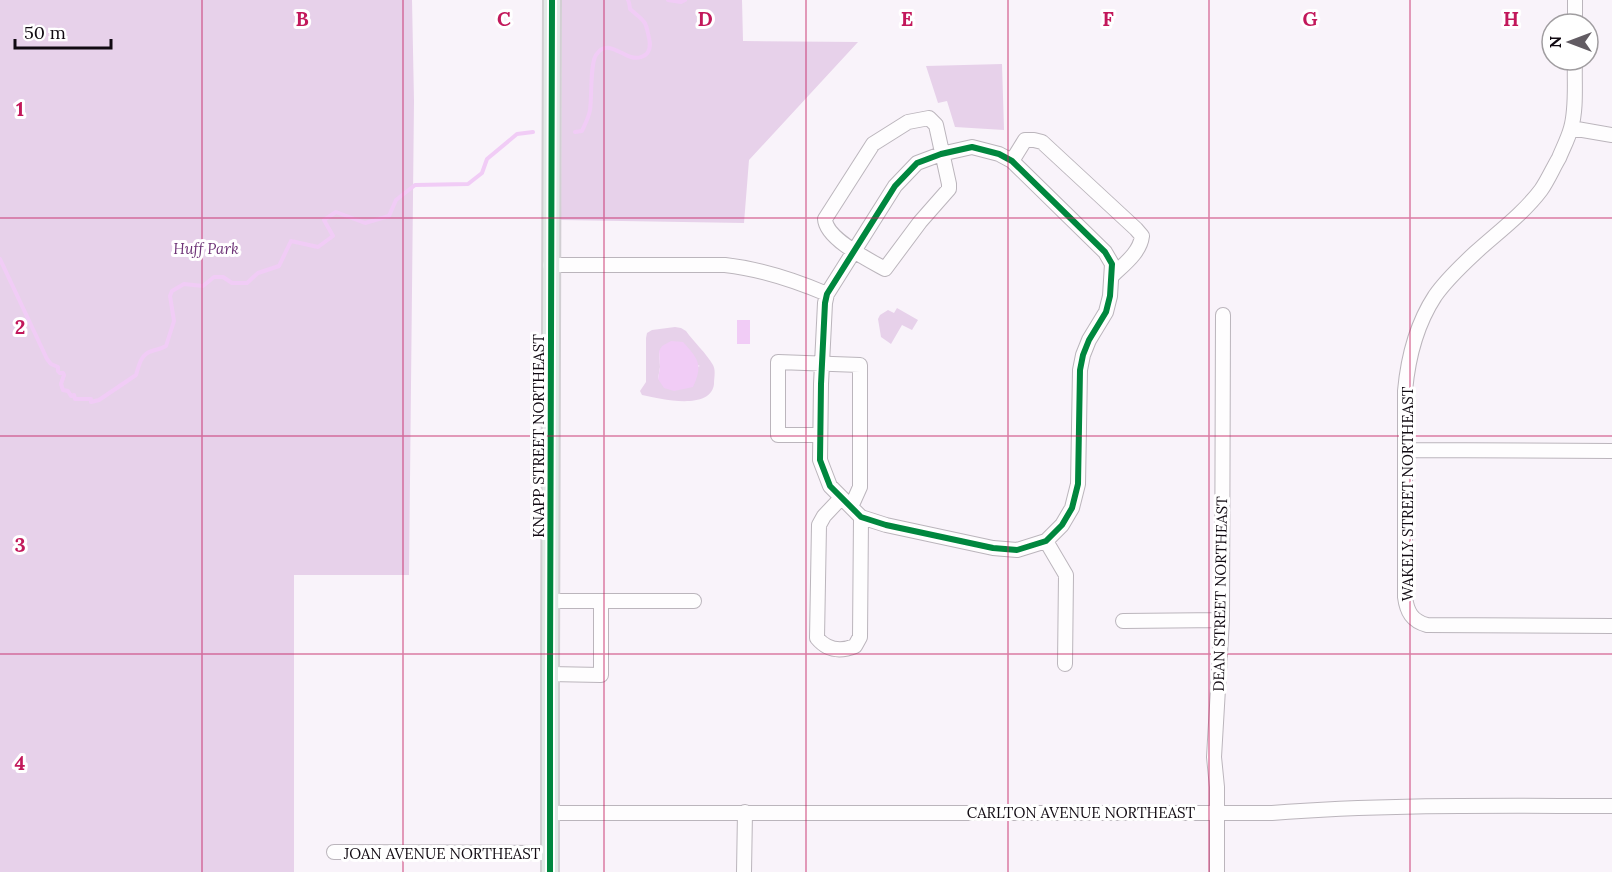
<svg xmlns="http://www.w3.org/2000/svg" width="1612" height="872" font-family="Lora,serif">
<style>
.green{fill:#e7d1ea;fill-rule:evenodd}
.water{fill:#f1ccf6}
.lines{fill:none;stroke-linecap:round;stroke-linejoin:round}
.stream{stroke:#f1ccf6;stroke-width:4}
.minor-casing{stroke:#bbb5bc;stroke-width:16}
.major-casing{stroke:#d2cfd3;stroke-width:20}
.minor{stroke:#fefdfe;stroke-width:14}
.major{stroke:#e1eae6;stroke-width:16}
.cycleway-casing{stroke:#fff;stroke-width:10}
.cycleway{stroke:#00873e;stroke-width:6}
.grid{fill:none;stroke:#c2185b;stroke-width:1.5;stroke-opacity:0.55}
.labels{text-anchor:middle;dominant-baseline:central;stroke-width:6;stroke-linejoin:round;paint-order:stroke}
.park-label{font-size:15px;font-style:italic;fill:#6e3377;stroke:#fff}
.street-label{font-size:15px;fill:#110a12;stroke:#fff}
.grid-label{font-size:20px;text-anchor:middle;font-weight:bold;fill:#c2185b;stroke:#fff;stroke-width:6;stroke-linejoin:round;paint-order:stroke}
</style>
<rect width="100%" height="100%" fill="#f9f3fa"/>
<path class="green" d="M0,0H412L414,101L409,575H294V872H0Z
M562,0H742L743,41L858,42L749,160L744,223L561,220Z
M1002,64L1004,130L955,127L947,101L938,103L926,66Z
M897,308L918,320L912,330L902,325L891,344L881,337L878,319L880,315L888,310L894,313Z
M675,327L681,328L686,331C694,342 706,353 713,365C716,371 714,377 714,384C711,411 660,399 642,395L640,391L646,382V338L647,333L652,330ZM659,351L700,366L658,379L660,367Z"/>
<path class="water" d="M737,320H750V344H737Z
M671,341L683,342C699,359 703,366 693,387L674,391L664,388L658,379L660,367L659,351L662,346Z"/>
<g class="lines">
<path class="stream" d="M668,0L681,2L685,0
M575,132L582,131C585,124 589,117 590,110C592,97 590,64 596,55C609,35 625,63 641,57C644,56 647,54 648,52C651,47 650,43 649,38C646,26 648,24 637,15C636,14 631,10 630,9C630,8 629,1 628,0
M0,259L47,359L51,364L58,367V371L60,373H63L64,375L61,384L63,390L68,391L71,396L74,395L75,399H91V402L99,400L136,375C139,365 141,354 152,351C158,349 161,349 166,346L174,321L170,296L172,291L184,284L203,286L214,277H223L232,283H247L258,273L279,266L291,241L318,247L333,236L324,220L336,212L365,223L389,216L396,200L415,185L468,184L482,173L487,159L517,134L533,132"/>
<g class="minor-casing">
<path id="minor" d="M1575,24V0
M1575,60C1574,82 1577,107 1571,128C1568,139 1563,148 1559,158C1553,168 1548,180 1541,190C1523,214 1497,233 1475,253C1461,266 1446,280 1435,296C1416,325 1408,358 1405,391V597C1407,612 1412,621 1427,625L1612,626
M929,118L936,125L949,184V189L920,222L885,269C869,260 826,239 825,219L873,144L908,122Z
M1571,128L1612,135
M972,147L999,154L1012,161L1105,252L1112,264L1110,296L1106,312L1089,340L1083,355L1080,370L1078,484L1072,508L1062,525L1046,541L1017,550L993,548L886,525L861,517L830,486L820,460L821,384L825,303L827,294L895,186L917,163L941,154Z
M1012,161L1025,140H1034L1042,142L1136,229L1142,236C1140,253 1123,265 1112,276
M550,265H725C761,269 794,280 827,294
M820,435H778V362L860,365V487L851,507
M1406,450L1612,451
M841,498L824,516L819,525L817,638C827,650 840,652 855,646L860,637L861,517
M1046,541L1066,575L1065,664
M550,601H694
M1123,621L1222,620
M550,674L601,675V601
M550,813H1272C1385,804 1499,806 1612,806
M334,852L550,853
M744,872L745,812
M1217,872V787L1214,757L1222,620L1223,315"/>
</g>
<g class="major-casing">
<path id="major" d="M550,872V674L552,0"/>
</g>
<use href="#minor" class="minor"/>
<use href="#major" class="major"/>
<g class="cycleway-casing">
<path id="cycleway" d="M972,147L999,154L1012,161L1105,252L1112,264L1110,296L1106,312L1089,340L1083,355L1080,370L1078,484L1072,508L1062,525L1046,541L1017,550L993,548L886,525L861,517L830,486L820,460L821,384L825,303L827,294L895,186L917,163L941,154Z
M550,872V674L552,0"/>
</g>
<use href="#cycleway" class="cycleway"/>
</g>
<path class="grid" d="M202,0V872M403,0V872M604,0V872M806,0V872M1008,0V872M1209,0V872M1410,0V872M0,218H1612M0,436H1612M0,654H1612"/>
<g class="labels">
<g class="park-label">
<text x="206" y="248">Huff Park</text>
</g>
<g class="street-label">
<text transform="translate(538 436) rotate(-90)">KNAPP STREET NORTHEAST</text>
<text transform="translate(1407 494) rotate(-90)">WAKELY STREET NORTHEAST</text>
<text transform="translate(1220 594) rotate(-89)">DEAN STREET NORTHEAST</text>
<text x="1081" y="812">CARLTON AVENUE NORTHEAST</text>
<text x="442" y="853">JOAN AVENUE NORTHEAST</text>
</g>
</g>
<g class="grid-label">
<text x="302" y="26">B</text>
<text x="504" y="26">C</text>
<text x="705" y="26">D</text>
<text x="907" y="26">E</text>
<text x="1108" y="26">F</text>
<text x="1310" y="26">G</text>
<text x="1511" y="26">H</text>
<text x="20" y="116">1</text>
<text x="20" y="334">2</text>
<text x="20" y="552">3</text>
<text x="20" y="770">4</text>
</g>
<g transform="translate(1570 42) rotate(270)"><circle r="28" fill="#ffffff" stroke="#a09da0" stroke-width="1.5"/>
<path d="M0-4.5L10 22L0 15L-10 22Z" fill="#625c63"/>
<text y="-9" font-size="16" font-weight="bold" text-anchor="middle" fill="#110a12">N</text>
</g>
<path d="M15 39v9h96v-9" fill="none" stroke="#110a12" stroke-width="3"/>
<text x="24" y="39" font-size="18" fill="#110a12" stroke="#ffffff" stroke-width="4.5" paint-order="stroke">50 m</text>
</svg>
